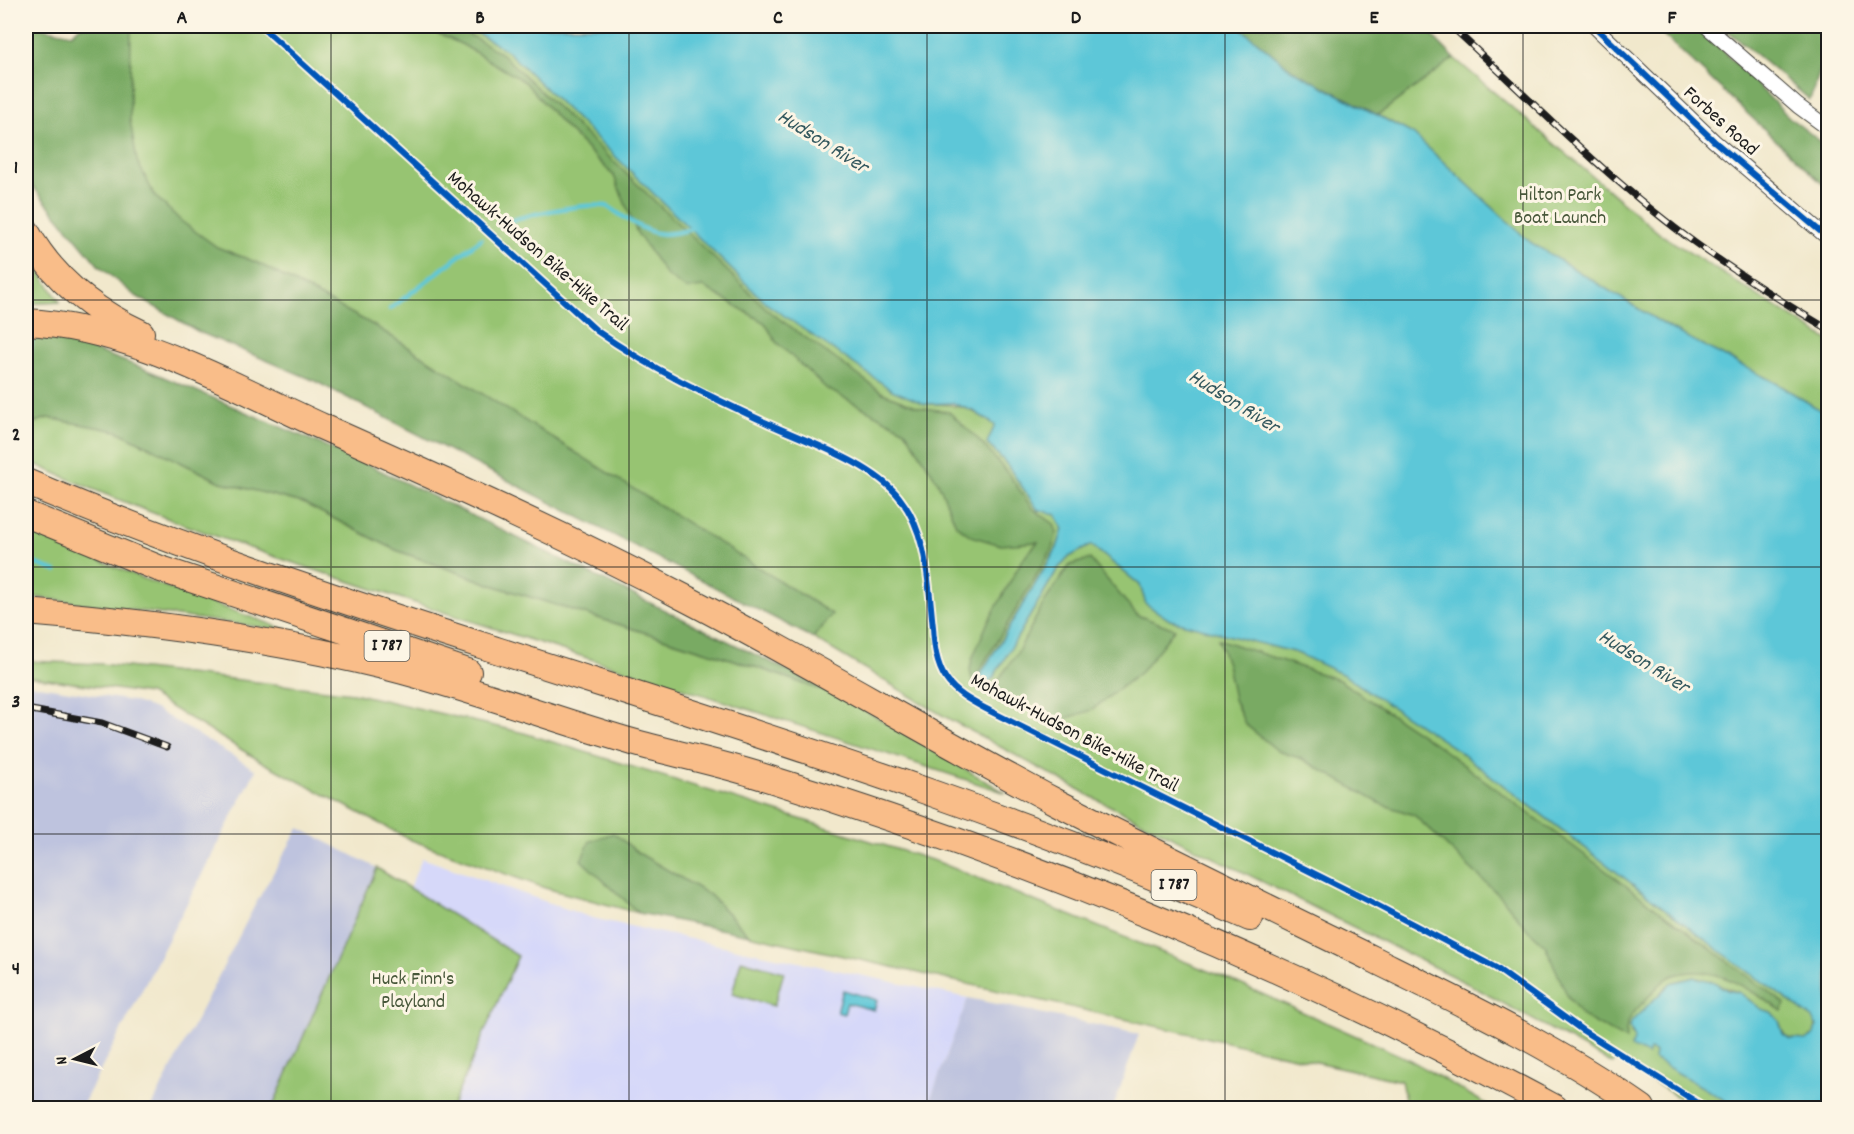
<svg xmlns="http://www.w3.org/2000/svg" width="1854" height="1134" font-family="Dekko,sans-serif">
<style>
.built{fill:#d6d8f9}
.industrial{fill:#bec3de}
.green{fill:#97c472;stroke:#5a7047;stroke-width:1.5}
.forest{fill:#79aa64;stroke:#4a6340;stroke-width:1.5}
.water{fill:#5dc7d8;stroke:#3c727a;stroke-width:1.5}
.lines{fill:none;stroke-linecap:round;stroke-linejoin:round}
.stream{stroke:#5dc7d8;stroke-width:4.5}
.street-casing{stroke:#3c3b36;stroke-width:16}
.highway-casing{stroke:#3c3b36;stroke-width:28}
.street{stroke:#fff;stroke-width:14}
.highway{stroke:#f9bd89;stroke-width:26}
.rail-casing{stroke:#1c1c1c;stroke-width:7}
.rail{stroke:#fcf5e5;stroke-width:4.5;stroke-dasharray:14;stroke-linecap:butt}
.cycleway-casing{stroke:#fcf5e5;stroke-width:10}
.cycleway{stroke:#0057b8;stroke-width:6}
.grid{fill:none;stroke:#1c1c1c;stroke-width:1.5;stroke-opacity:0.55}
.labels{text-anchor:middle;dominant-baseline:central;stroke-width:6;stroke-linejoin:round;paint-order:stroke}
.shield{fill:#fcf5e5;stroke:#5f5d58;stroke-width:1.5}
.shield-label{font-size:18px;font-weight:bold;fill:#1c1c1c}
.street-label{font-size:20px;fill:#1c1c1c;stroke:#fcf5e5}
.park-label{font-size:20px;fill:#47573a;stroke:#fcf5e5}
.water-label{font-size:21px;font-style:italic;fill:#33585e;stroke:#fcf5e5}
.neatline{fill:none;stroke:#1c1c1c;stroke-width:2}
.grid-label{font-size:20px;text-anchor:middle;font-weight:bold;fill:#1c1c1c}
</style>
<rect width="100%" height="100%" fill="#fcf5e5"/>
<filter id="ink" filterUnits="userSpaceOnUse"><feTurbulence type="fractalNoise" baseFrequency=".0167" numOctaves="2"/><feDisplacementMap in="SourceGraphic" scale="12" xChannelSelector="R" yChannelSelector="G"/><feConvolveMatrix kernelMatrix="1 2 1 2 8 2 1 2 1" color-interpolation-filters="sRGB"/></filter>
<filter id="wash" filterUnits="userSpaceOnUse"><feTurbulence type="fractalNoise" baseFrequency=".008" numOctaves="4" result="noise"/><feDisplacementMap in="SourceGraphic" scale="24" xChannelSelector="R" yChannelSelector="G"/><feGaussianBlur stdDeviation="1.35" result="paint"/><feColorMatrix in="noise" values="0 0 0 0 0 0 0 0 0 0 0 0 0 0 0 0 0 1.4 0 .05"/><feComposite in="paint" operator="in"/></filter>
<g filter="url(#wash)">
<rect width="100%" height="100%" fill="#f1e8cc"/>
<path class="built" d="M422,858L592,918L968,998L927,1108H317Z"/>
<path class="industrial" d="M26,684L132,701L155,709L256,770L81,1108H26Z
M299,828L377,868L272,1108H151L256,903Z
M968,998L1139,1034L1113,1108H927Z"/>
<path class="green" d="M126,26H465L506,50L767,304L925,404C956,403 969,407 995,425L987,444L1005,462L1038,510L1056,513L1063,529L1057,547L982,672L993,678L1057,570L1067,558L1091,545L1140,585L1146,604L1170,620L1297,653L1344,674L1456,749L1720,951L1811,1017L1816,1023L1815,1033L1806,1040L1790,1039L1784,1034L1779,1021L1771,1012L1761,1009L1740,993L1695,977L1671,983L1664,989L1642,1013L1631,1033L1647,1055L1649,1050L1655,1052L1738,1108H1695L1616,1058L1613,1064L1472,986L1092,797L942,715L813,638L826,621L179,228L131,170Z
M1454,58L1660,234L1828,340V415L1778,384L1673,330L1530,242L1413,134L1378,115Z
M26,251L60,302L26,304Z
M48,418L117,431L221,482L303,503L396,550L501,588L750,665L844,698L1006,793C820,731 633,673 446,613C305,567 161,522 26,460V425Z
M26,530L147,580L290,631L26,596Z
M26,661L101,664L353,693L524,733L938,862L1233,981L1410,1060L1493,1108H1407L1401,1081L749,935L710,895L640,854L613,833L582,860L639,913L545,888L411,840L262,762L149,694L26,676Z
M377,868L518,956L451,1108H272Z
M741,960L784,972L774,1006L732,994Z"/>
<path class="forest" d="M32,26L72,34L80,26H131L130,120L137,161L155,196L181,221L217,247L258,263L375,326L832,614L813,638L313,380L199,332L134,295L99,266L29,182L26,163V51Z
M422,26H455L502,54L770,312L883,393L919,407L949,412L977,438L1007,472L1032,508L1054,524L1057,533L1051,551L978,673L979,682L993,687L1016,655L1045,601L1070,565L1090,559L1137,615L1175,629L1141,672L1115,692L1092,710L1055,722L984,691L973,684L970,670L972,659L987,624L1022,560L1038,542L1001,545L971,536L956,525L938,482L905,430L827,389L776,342L765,323L704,287L686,289L666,275L637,233L614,176L564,126L525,82L463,45Z
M1238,26H1423L1454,58L1378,115L1292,70Z
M1654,26H1698L1790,118L1828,147V189Z
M1722,26H1828V66L1821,68L1810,100Z
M26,337L62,338L145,369L363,462L844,698L750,665L501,588L396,550L303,503L221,482L117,431L48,418L26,425Z
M1218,639L1339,680L1433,742L1785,1004L1782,1011C1750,990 1713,961 1672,976C1663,979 1652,993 1645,1001C1633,1012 1624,1023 1626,1040L1582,1016L1567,995L1545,945L1527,929L1503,899L1414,815L1381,804L1302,759L1278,751L1245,724L1234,699L1227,664Z
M613,833L640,854L710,895L749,935L639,913L581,860L590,841Z"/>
<path class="water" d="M465,26H1238L1292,70L1413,134L1530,242L1673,330L1778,384L1828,415V1108H1738L1654,1059L1655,1052L1649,1050L1647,1055L1631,1047L1635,1038L1629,1027L1633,1020L1671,983L1695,977L1714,982L1727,990L1740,993L1761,1009L1771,1012L1779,1021L1783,1034L1790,1039L1806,1040L1815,1034L1817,1026L1811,1017L1720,951L1456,749L1344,675L1297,653L1170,620L1146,604L1140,585L1091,545L1067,558L1057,570L993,678L988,682L981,681L982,672L1057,548L1063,529L1056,514L1038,510L1005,462L987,443L995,425L975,412L953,403L925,404L892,390L767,304L506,50Z
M843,990L877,1000L874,1010L847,1003L844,1014L837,1012Z"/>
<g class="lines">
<path class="stream" d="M500,225C521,215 582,203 606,206C611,207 617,213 622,216C650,233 658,239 691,229
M390,309L481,239
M26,385L31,341
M26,560L56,571"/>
</g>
</g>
<g filter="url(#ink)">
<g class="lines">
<g class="street-casing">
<path id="street" d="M1594,26L1714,141L1828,238
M1706,26L1798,106L1828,128"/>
</g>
<g class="highway-casing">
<path id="highway" d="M26,231C52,278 93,311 141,333
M26,322C131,327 228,384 323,427C444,481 565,535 683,597C809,662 930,736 1056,802C1161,856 1267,907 1373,959C1464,1004 1558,1049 1642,1108
M26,482C176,546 331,597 487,647C744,730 1003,808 1250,918
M26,514L158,568L468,672
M26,612C147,622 269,638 387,667C471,688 552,719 636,743C675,754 715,762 754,774C1032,859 1299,969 1555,1108"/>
</g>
<use href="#street" class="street"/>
<use href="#highway" class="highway"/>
<g class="rail-casing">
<path id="rail" d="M1451,26C1531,100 1609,181 1698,245C1740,275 1784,303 1828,329
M26,709L102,723L167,747"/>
</g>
<use href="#rail" class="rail"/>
<g class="cycleway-casing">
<path id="cycleway" d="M261,26L597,331C651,369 709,396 769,424C808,442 872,463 899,497C928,533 928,583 933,627C934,645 936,664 946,679C956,694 975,703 990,711L1367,900L1496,968L1582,1030L1706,1108
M1594,26L1714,141L1828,238"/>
</g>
<use href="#cycleway" class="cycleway"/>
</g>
</g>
<path class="grid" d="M331,26V1108M629,26V1108M927,26V1108M1225,26V1108M1523,26V1108M26,300H1828M26,567H1828M26,834H1828"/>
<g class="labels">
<g class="shield">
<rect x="364.5" y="631" width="45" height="30" rx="4.5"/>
<rect x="1151.5" y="870" width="45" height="30" rx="4.5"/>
</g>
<g class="shield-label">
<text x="387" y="646">I 787</text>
<text x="1174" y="885">I 787</text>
</g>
<g class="street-label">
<text transform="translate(1720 122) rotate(42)">Forbes Road</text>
<text transform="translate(537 252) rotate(41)">Mohawk-Hudson Bike-Hike Trail</text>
<text transform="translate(1074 734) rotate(28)">Mohawk-Hudson Bike-Hike Trail</text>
</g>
<g class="park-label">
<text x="1560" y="196">Hilton Park<tspan x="1560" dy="23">Boat Launch</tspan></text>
<text x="413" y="980">Huck Finn's<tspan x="413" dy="23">Playland</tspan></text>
</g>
<g class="water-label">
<text transform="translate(822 143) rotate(32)">Hudson River</text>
<text transform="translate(1233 403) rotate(32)">Hudson River</text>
<text transform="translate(1643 663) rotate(32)">Hudson River</text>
</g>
</g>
<rect width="1854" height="1134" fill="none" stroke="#fcf5e5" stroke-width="66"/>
<g transform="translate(75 1059) rotate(263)" stroke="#fcf5e5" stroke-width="4.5" paint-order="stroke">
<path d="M0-4.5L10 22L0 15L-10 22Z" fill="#1c1c1c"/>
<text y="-9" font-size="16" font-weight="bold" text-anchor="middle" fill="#1c1c1c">N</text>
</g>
<rect x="33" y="33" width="1788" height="1068" class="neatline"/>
<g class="grid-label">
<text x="182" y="23">A</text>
<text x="480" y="23">B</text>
<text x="778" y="23">C</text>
<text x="1076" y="23">D</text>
<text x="1374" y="23">E</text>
<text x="1672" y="23">F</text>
<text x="16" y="173">1</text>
<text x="16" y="440">2</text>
<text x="16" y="707">3</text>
<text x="16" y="974">4</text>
</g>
</svg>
